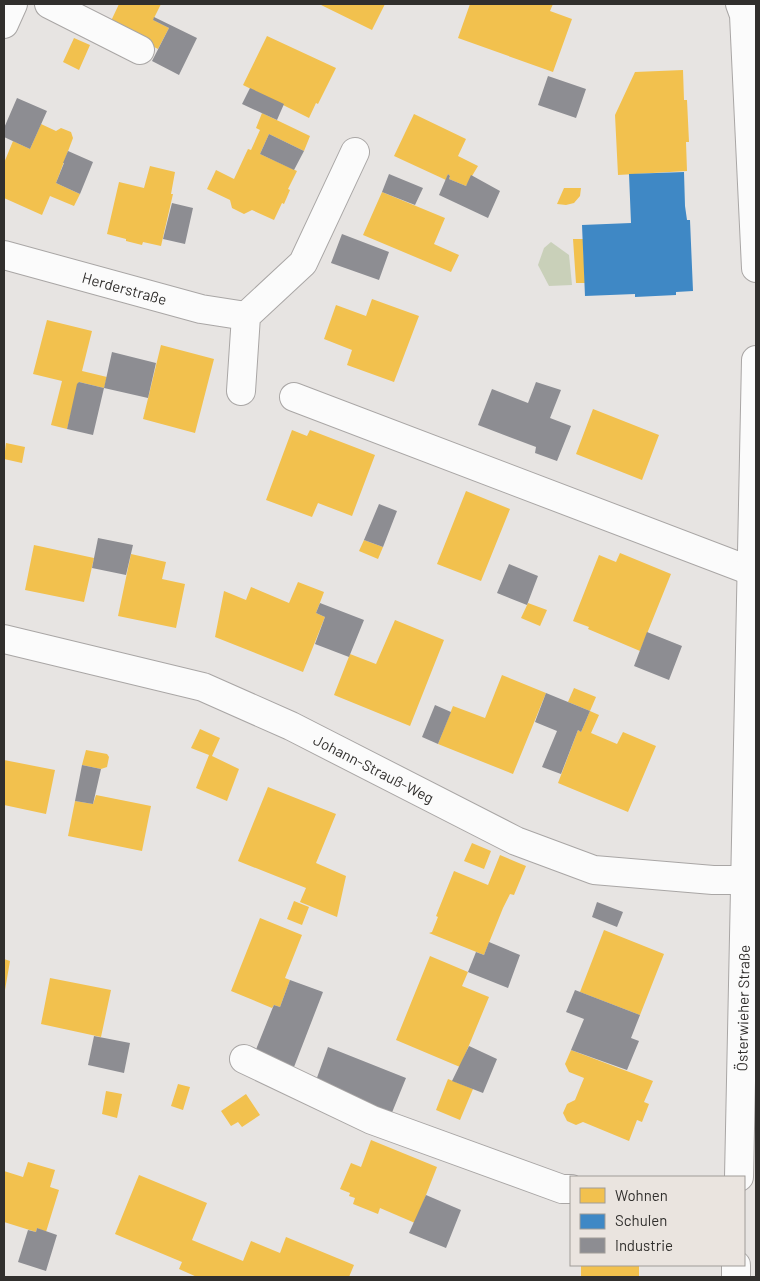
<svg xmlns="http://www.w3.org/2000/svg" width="760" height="1281" font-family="Barlow,sans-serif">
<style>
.green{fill:#c9d0b9}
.homes{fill:#f2c14e}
.schools{fill:#3f88c5}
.industry{fill:#8d8d92}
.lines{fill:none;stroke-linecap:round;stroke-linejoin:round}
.minor-casing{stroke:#a9a6a5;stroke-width:30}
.minor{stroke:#fbfbfb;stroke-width:28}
.labels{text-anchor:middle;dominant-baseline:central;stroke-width:5;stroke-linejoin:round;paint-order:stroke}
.street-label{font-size:15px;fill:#312f2d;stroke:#eae4df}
</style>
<rect width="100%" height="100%" fill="#e7e4e2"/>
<path class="green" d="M551,242L569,255L572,285L549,286L538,265L544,248Z"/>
<path class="homes" d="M119,4H161L153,20L169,28L158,49L104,21H111Z
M319,4H385L372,30Z
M470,4H553L550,11L572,19L553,72L458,38Z
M267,36L336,68L318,104L316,103L309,118L243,85Z
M74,38L90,45L79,70L63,62Z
M683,70L684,100H687L689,142H686L687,171L618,175L615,115L635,72Z
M262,113L310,136L304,151L269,134L260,154L297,171L288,189L290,190L284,204L282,203L274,220L252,210L244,214L232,208L230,200L207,189L216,170L234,179L248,149L251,150L260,130L256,128Z
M414,114L466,139L458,156L478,166L466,186L449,179L450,176L448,174L446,180L394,156Z
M41,124L56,131L61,128L71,132L73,138L56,183L80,194L74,206L50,196L42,215L4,198V163L13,141L30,149Z
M150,166L175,172L171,194H173L161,246L143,242L142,245L126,241V239L107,234L119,182L144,188Z
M564,188H581L580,196L574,203L566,205L557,204Z
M382,192L445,218L434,244L459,255L451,272L363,235Z
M573,239H583L585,283H576Z
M372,299L419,316L394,382L347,365L352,350L324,339L336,305L366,316Z
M47,320L92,331L82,371L107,377L104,388L79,382L67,429L51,425L62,381L33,374Z
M161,345L214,359L195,433L143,419Z
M593,409L659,435L642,480L576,454Z
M292,430L307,436L310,430L375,455L352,516L318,503L312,517L266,500Z
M6,443L25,447L22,463L4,459Z
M466,491L510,509L481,581L437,564Z
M364,540L383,547L378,559L359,551Z
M34,545L94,558L84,602L25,590Z
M620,553L671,574L640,651L588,629L589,627L573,621L599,555L616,562Z
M131,554L166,562L162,579L185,584L176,628L118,616Z
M298,582L324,592L316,613L325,617L303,672L215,637L224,591L246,600L251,587L289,603Z
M528,603L547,610L540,626L521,618Z
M395,620L444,640L410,726L334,695L350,654L376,664Z
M502,675L546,693L513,774L438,744L453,706L485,718Z
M574,688L596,697L590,711L568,702Z
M590,711L599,715L591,733L617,744L623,732L656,746L628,812L558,783L578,730L581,732Z
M200,729L220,738L212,756L239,769L227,801L196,788L209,755L191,748Z
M86,750L107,754L109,757L107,767L101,769L82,765Z
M4,760L55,770L46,814L4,805Z
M268,787L336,814L316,863L346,876L337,917L300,902L306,888L238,861Z
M96,795L151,806L142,851L68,836L75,801L93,804Z
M472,843L491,851L484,869L464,861Z
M500,855L526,866L514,895L510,894L503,908L484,955L429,933L432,932L438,917L436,916L454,871L488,885Z
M294,901L309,907L302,925L287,919Z
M260,918L302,935L285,978L290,980L280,1007L274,1005L272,1008L231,991Z
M604,930L664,954L640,1015L580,992Z
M430,956L468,972L462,986L489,997L460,1067L396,1040Z
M4,959L10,961L5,990H4Z
M50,978L111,990L101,1037L41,1024Z
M571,1050L653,1081L644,1102L649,1104L642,1122L637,1120L629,1141L583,1122L576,1125L567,1121L563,1113L567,1104L575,1100L584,1078L569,1072L565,1064Z
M448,1079L473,1089L460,1120L436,1110Z
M178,1084L190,1087L183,1110L171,1106Z
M106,1091L122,1094L117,1118L102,1114Z
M246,1094L260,1115L242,1127L238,1122L231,1126L221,1111Z
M371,1140L437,1167L415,1223L380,1208L378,1214L353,1204L355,1198L349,1196L350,1193L340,1189L351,1163L361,1167Z
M28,1162L55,1170L50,1187L59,1190L46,1232L37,1228L36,1232L4,1222V1171L23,1177Z
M139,1175L207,1203L192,1240L243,1261L251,1241L280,1253L286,1237L354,1265L349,1277H197L179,1269L182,1262L115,1234Z
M581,1265H639V1277H581Z"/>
<path class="schools" d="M684,172L685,206L687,220H690L693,291L676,292V295L635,297V294L585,296L582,225L631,223L629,174Z"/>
<path class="industry" d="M154,17L197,38L179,75L152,61L169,28L153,20Z
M548,76L586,89L576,118L538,105Z
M250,88L284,104L277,120L242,104Z
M17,98L47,111L30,149L4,137V128Z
M269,134L304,151L294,170L260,154Z
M68,151L93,162L80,194L56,183L64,163H63Z
M389,174L423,188L415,205L382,192Z
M448,174L450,176L449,179L466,186L471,175L500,191L488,218L439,195Z
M172,203L193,208L185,244L163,239Z
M342,234L389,252L379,280L331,263Z
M112,352L156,363L148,398L104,388L93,435L67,429L77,384L79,382L104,388Z
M536,382L561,390L550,418L571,426L557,461L535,453L536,447L478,425L492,389L528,403Z
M379,504L397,511L383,547L364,540Z
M98,538L133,545L126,575L92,568Z
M509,564L538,576L527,605L497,593Z
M320,603L364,620L349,657L315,644L325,617L316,613Z
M647,632L682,646L669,680L634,666Z
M546,693L590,711L581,732L578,730L561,774L542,767L557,731L535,722Z
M435,705L451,712L438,744L422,737Z
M82,765L101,769L93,804L75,801Z
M597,902L623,912L617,927L592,917Z
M489,942L520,955L508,988L468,972L476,952L484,955Z
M290,980L323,992L294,1067L255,1052L273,1007L274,1005L280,1007Z
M575,990L640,1015L631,1038L639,1041L627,1070L571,1050L584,1019L566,1012Z
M94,1036L130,1043L124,1073L88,1065Z
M469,1046L497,1059L483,1093L452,1081Z
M328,1047L406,1078L391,1115L314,1086Z
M426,1195L461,1210L446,1248L409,1233Z
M37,1228L57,1235L46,1271L18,1262L28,1230L36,1232Z"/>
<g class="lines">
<g class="minor-casing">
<g id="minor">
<path d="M49,4L140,50"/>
<path d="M740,4L744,15L756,268"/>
<path d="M4,24L13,4"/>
<path id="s1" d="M4,255L201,309L246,316"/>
<path d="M241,391L246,316L303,263L355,152"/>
<path d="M294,397L751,571"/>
<path id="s2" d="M4,639L203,687L291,726L516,841L594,870L713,880H744"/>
<path d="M244,1059L372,1120L562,1189H571"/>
<path id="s3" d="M739,1177L756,360"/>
<path d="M736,1277V1265"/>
</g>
</g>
<use href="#minor" class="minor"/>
</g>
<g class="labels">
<g class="street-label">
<text stroke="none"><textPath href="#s1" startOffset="125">Herderstraße</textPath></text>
<text stroke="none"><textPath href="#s2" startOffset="394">Johann-Strauß-Weg</textPath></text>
<text stroke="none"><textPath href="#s3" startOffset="169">Österwieher Straße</textPath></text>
</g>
</g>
<rect width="760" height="1281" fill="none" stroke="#312f2d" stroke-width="10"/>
<rect x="570" y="1176" width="175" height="90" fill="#eae4df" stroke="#a09c98"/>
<rect x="580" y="1188" width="25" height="15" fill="#f2c14e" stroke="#a09c98"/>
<text x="615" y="1201" font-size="15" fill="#312f2d">Wohnen</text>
<rect x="580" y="1214" width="25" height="15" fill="#3f88c5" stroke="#a09c98"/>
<text x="615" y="1226" font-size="15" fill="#312f2d">Schulen</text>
<rect x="580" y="1238" width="25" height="15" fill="#8d8d92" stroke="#a09c98"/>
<text x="615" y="1251" font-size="15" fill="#312f2d">Industrie</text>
</svg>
